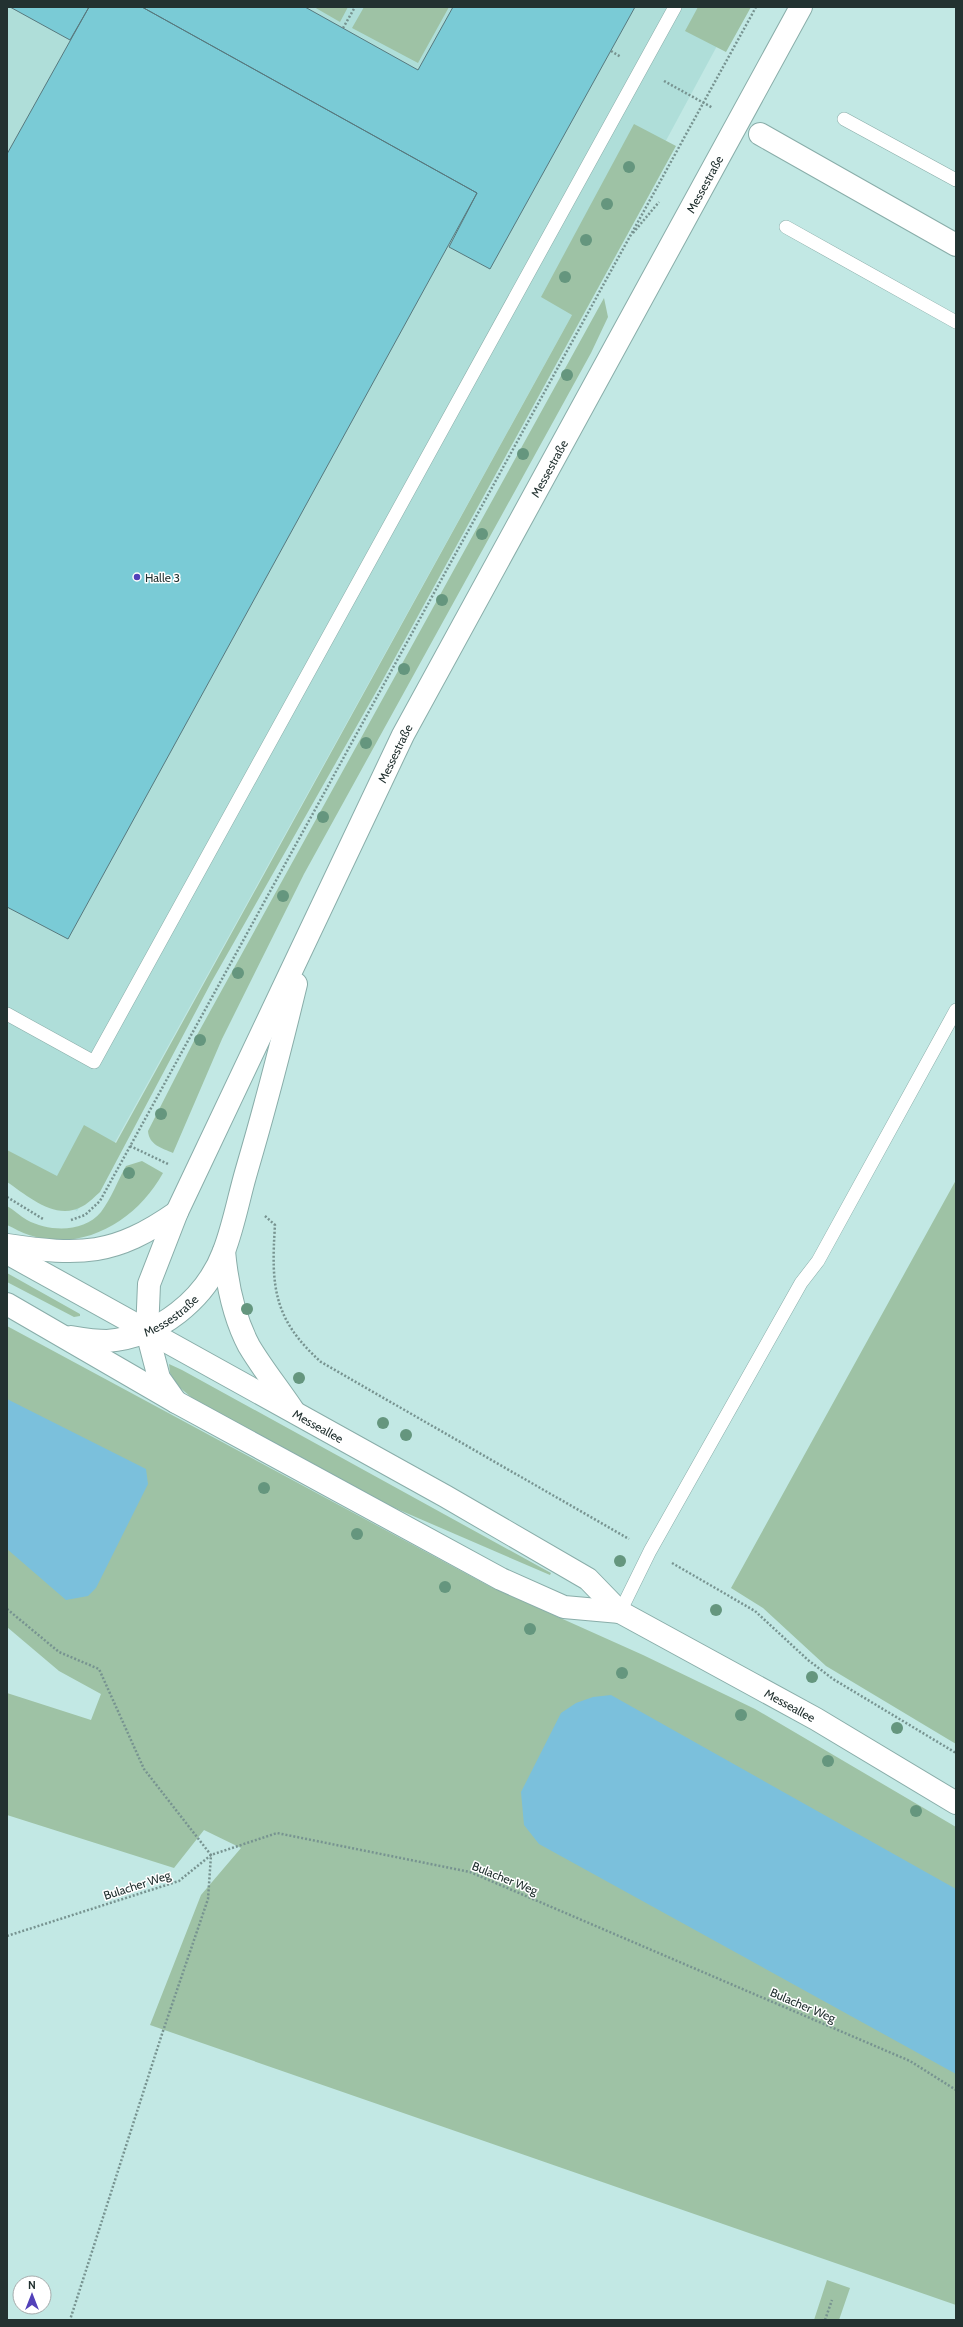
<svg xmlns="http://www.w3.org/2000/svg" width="963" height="2327" font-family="Cabin,sans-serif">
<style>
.built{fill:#afded9}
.green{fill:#9ec2a5}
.water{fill:#7bc0dc}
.building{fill:#7acbd6;stroke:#57797e}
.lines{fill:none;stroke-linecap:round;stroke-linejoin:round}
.lane-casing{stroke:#89ada9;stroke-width:14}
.street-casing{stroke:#89ada9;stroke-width:24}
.secondary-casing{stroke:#89ada9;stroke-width:24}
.path{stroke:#779390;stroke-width:2.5;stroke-dasharray:2 2;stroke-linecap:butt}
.lane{stroke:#fff;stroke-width:13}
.street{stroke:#fff;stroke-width:22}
.secondary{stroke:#fff;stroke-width:22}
.tree{fill:#65967e}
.poi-dot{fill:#5241b9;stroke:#fff;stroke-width:1.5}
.labels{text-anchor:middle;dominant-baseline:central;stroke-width:3;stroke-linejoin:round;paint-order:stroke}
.street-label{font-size:12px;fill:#233231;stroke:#fff}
.poi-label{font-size:12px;fill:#233231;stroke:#fff;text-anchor:start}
</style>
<rect width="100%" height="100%" fill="#c2e8e4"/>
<path class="built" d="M7,7H738L572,315L77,1211L7,1170Z"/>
<path class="green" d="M314,7H348L340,22Z
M364,7H449L418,63L352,28Z
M698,7H751L726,52L685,31Z
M634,124L676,146L380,685L212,981L100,1192C95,1196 89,1203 83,1206C56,1222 28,1196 7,1182V1150L57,1176L84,1125L116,1143L572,315L541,297Z
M604,298L608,317L591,353L304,874L222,1039L173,1153C162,1148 149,1145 148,1131L197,1035Z
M142,1161L163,1173C137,1220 84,1253 29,1235C22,1233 14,1228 7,1225V1206C14,1210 20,1216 27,1220C49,1232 84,1233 101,1212C111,1199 118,1180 126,1166Z
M956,1180V1744L826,1666L763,1608L731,1588Z
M7,1273L80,1314V1316L74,1317L7,1282Z
M7,1326L491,1587L643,1655L755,1709L956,1827V2305L150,2025L201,1895L241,1848L204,1830L174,1868L7,1815V1693L91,1720L101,1694L59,1671L7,1627Z
M169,1364L182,1370L551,1573L550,1575L346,1487L205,1409L178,1386L170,1373Z
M827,2280L850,2288L839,2320H814Z"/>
<path class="water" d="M7,1399L146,1469L148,1484L96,1588L88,1596L66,1600L7,1549Z
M611,1695L956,1889V2074L539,1844L524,1825L521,1792L561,1713L576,1703L593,1697Z"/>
<path class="building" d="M10,7H89L70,40Z
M89,7H142L477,193L68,939L7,907V154Z
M142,7H305L418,70L453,7H635L490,269L449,247L477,193Z"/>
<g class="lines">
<g class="lane-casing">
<path id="lane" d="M844,119L956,180
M786,227L956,322
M7,1014L94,1062L675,7
M620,1612L650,1551L801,1283L818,1261L956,1010"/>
</g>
<g class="street-casing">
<path id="street" d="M760,134L956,245"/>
</g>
<g class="secondary-casing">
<g id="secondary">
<path d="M7,1245C81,1256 114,1256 177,1212"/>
<path d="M224,1251C227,1284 233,1316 249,1346C262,1368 279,1389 293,1410"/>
<path id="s1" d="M7,1253L445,1496L588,1579L620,1612L816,1719L956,1803"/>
<path d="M7,1304L176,1402L501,1579L564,1607L620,1612"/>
<path id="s2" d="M71,1337C83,1339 96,1341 107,1341C159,1337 206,1299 224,1251C234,1225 239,1196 247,1169C265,1108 281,1046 296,984"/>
<path id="s3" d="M176,1402L159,1378L147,1332L149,1284L177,1212L403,735L801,7"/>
</g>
</g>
<path class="path" d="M343,28L355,7
M611,51L621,57
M664,81L713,108
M633,233L659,202
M130,1146L168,1164
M7,1197L43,1219
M265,1216L275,1225C271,1286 273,1319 321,1362L629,1539
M71,1220L85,1215L100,1201L756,7
M672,1563L755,1611L808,1660L833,1679L956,1753
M7,1609L59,1652L99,1669L144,1769L211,1855L208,1899L162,2034L70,2320
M7,1936L179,1881L211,1855L277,1833L470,1872L910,2061L956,2090
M825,2320L832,2300"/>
<use href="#lane" class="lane"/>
<use href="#street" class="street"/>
<use href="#secondary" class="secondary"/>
</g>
<g class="tree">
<circle cx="629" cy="167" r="6"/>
<circle cx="607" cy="204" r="6"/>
<circle cx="586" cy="240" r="6"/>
<circle cx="565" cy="277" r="6"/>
<circle cx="567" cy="375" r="6"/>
<circle cx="523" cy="454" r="6"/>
<circle cx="482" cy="534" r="6"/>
<circle cx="442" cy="600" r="6"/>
<circle cx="404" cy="669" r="6"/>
<circle cx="366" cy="743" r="6"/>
<circle cx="323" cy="817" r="6"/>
<circle cx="283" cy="896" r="6"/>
<circle cx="238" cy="973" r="6"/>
<circle cx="200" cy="1040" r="6"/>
<circle cx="161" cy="1114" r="6"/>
<circle cx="129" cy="1173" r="6"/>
<circle cx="247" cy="1309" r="6"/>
<circle cx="299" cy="1378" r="6"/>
<circle cx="383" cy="1423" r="6"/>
<circle cx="406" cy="1435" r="6"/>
<circle cx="264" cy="1488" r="6"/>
<circle cx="357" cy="1534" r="6"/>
<circle cx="620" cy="1561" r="6"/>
<circle cx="445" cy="1587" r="6"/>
<circle cx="716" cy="1610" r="6"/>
<circle cx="530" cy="1629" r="6"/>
<circle cx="622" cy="1673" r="6"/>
<circle cx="812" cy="1677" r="6"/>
<circle cx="741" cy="1715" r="6"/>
<circle cx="897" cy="1728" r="6"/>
<circle cx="828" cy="1761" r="6"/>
<circle cx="916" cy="1811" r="6"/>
</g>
<circle class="poi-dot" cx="137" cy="577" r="4"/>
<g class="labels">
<g class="street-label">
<text stroke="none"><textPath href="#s3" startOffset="1358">Messestraße</textPath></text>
<text stroke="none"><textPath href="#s3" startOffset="1034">Messestraße</textPath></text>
<text stroke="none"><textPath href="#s3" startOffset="710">Messestraße</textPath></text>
<text stroke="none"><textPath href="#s2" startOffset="106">Messestraße</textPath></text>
<text stroke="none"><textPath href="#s1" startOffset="356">Messeallee</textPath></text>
<text stroke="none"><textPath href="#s1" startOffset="906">Messeallee</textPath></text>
<text transform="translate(505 1878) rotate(22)">Bulacher Weg</text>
<text transform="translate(137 1885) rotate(-18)">Bulacher Weg</text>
<text transform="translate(803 2005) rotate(23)">Bulacher Weg</text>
</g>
<g class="poi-label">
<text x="145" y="577">Halle 3</text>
</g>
</g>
<rect width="963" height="2327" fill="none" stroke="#233231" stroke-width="16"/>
<g transform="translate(32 2295)"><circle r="19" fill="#ffffff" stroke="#a7adad"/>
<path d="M0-3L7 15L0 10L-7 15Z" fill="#5241b9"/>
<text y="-6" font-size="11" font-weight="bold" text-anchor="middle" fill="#233231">N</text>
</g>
</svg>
